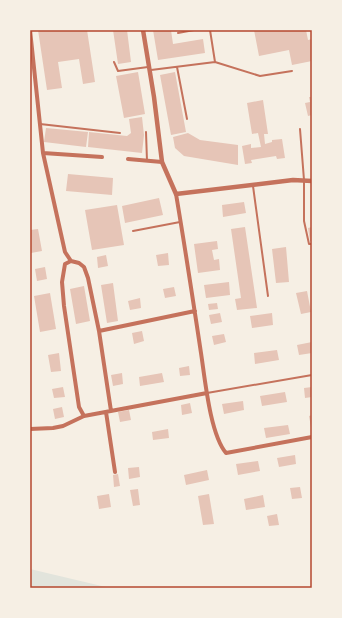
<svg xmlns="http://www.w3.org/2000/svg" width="342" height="618" font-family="Raleway,sans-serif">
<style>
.green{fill:#e2e4dc}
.building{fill:#e6c5b7}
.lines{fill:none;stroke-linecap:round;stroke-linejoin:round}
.service{stroke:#c5725c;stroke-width:2}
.minor{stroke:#c5725c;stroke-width:4}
.tertiary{stroke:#c5725c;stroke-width:4.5}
.neatline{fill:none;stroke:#b5482f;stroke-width:1.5}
</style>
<rect width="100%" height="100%" fill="#f6efe4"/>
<path class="green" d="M30,569L110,588H30Z"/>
<path class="building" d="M38,30H87L95,82L83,84L79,59L58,62L62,88L47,90Z
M113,30H127L131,62L118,64Z
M153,30H171L173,44L203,39L205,53L158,60Z
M254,30H306L308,40L312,39V61L292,65L289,50L259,56Z
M138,72L145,114L124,118L116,76Z
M175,72L186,132L171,135L160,75Z
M309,97H312V115L308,116L305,103L310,102Z
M263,100L268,134H264L265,144L272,142V140L282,139L285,158L277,159L276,156L251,160L252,163L245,164L242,146L251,144V148L261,147L258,133L252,134L247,103Z
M142,117L144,135L142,153L88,147L89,132L127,136L131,133L129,119Z
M46,128L88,132L86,147L44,142Z
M188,133L200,140L238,145V165L184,156L175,148L173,137Z
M68,174L113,178L112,195L66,191Z
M159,198L163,215L125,223L122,206Z
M244,202L246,213L223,217L222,205Z
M117,205L124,245L92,250L85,210Z
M245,227L257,308L237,310L235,299L241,298L231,229Z
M312,227V241H310L308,228Z
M38,229L42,251L31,253L30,230Z
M217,241L218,249L212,250L214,260L219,259L220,270L198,273L194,244Z
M286,247L289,282L276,283L272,249Z
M168,253L169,265L158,266L156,255Z
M106,255L108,266L98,268L97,257Z
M45,267L47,279L37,281L35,269Z
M229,282L230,295L206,298L204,285Z
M113,283L118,321L107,323L101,285Z
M84,286L90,321L76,324L70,289Z
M174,287L176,296L165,298L163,289Z
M307,291L311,312L301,314L296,293Z
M50,293L56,329L40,332L34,296Z
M140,298L141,308L130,310L128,301Z
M217,303L218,309L209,310L208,304Z
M220,313L222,322L211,324L209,315Z
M272,313L273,325L252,328L250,316Z
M142,331L144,341L134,344L132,333Z
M224,334L226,342L214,345L212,336Z
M312,342V353L299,355L297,345Z
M277,350L279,360L255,364L254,353Z
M59,353L61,371L51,372L48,355Z
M189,366L190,375L180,376L179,368Z
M122,373L123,384L113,386L111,375Z
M162,373L164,382L140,386L139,377Z
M63,387L65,397L54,398L52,389Z
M312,387V397L305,398L304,388Z
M285,392L287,402L262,406L260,396Z
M243,401L244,410L224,414L222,404Z
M190,403L192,413L182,415L181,405Z
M62,407L64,417L55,419L53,409Z
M129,410L131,420L120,422L118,412Z
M312,415V427H311L309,416Z
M288,425L290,434L266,438L264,428Z
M168,429L169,438L153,440L152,432Z
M295,455L296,464L279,467L277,458Z
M258,461L260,471L238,475L236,464Z
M139,467L140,477L129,479L128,468Z
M207,470L209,480L186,485L184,475Z
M118,474L120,486L114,487L113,475Z
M300,487L302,498L292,499L290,488Z
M138,489L140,505L133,506L130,490Z
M109,494L111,507L99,509L97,496Z
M209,494L214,524L203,525L198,496Z
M263,495L265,507L246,510L244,499Z
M277,514L279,525L269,526L267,516Z"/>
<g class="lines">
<path class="service" d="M178,33L194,30
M114,62L118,71L148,67
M215,62L260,76L292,71
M177,67L187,119
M151,70L215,62L210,30
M40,124L120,133
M300,129L304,180V221L309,244H312
M146,132L147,161
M253,186L268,296
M133,231L180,222
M207,393L312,375"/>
<path class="minor" d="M30,30L43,153L65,252L71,261L79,263L84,267L88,278L99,331L111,411
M43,153L102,157
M128,159L162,162
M176,194C185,247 193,300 201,353C205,379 210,434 226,453L312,437
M71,261L65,264L62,282L64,306L79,407L84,416
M99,331L195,311
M106,412L115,472
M30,429L53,428L63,426L84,416L207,393"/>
<path class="tertiary" d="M143,30L154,97L162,162L176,194L293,180L312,181"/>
</g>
<rect width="342" height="618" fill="none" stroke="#f6efe4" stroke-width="62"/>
<rect x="31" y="31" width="280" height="556" class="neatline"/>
</svg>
